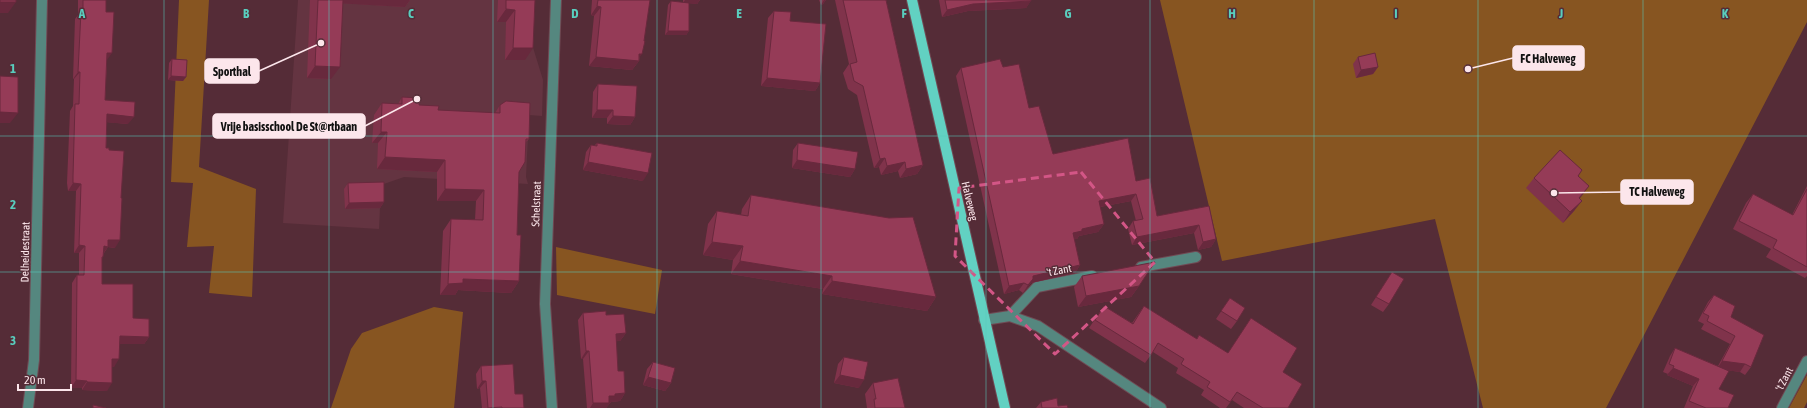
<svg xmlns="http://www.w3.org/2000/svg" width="1807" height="408" font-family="'Asap Condensed',sans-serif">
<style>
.built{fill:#643441}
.green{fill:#875521}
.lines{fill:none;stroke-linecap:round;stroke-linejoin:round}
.minor-casing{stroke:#704a54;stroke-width:12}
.major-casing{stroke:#704a54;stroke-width:12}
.minor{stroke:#55877f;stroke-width:10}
.major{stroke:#62d1c2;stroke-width:10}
.wall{fill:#80334b}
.shaded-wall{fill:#68293d}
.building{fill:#953b57;stroke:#68293d}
.marked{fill:none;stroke:#d35686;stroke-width:3;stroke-dasharray:8 5;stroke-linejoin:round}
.grid{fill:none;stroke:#59cebe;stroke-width:1;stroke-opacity:0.55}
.labels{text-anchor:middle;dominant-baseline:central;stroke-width:3;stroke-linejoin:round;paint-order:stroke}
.street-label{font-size:11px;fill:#fce6eb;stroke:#552c37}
.grid-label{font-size:13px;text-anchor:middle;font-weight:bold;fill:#59cebe;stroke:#552c37;stroke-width:3;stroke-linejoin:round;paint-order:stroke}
.leader{fill:none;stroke:#fce6eb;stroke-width:1.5}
.callout-dot{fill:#fce6eb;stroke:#552c37;stroke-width:1.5}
.callout{fill:#fce6eb;stroke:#fce6eb;stroke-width:1.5}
.callout-label{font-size:12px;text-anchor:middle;font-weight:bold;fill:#111}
</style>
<rect width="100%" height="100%" fill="#552c37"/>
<path class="built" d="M298,0H533L531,41L543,80L542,116L529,115L526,177L528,184L404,177L381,185L379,229L283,223Z"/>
<path class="green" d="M179,0H209L199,167L256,189L252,297L209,293L214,246L187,247L193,183L171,182Z
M1160,0H1807V22L1606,408H1483L1435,219L1222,261Z
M556,247L662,270L655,314L557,295Z
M434,307L463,312L454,408H331L351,349L362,333Z
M1807,375V402L1804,408H1789Z"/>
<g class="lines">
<g class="minor-casing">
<path id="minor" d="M1141,267L1196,257
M1010,316L1037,287L1092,276
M984,320L1010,316L1038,326L1161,408
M28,408L34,360L42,0
M552,408L545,304L556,0
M1782,408L1807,361"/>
</g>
<g class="major-casing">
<path id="major" d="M912,0L1005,408"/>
</g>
<use href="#minor" class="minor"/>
<use href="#major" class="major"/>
</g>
<path class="wall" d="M78,0H106V12L107,60L105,100L128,124L107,122L106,148L115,248L108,247L104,253L102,259V284L149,337L144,344H120L114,367H112L107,391L82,390V388H71L72,283L77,275H79V253H74L76,191H68L67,183L70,111L73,106L74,79H73L75,19L78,15Z
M310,0H410L405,7L342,3L331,79L307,78Z
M498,0H535L525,60H505L506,22H497Z
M592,0H650L639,61L632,70L589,66L594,16L591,15Z
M683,0H700L697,4L689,3V31L686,35H665L668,5L671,1L683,3Z
M819,0H826L823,4L821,5Z
M835,0H886L923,165L917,174L900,178L898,171L881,175L879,167L874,168L857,95L848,89L843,73L849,64Z
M939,0H1031L1026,8L968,11L942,17Z
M774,11L790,21L820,83L815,91L761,86L768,18Z
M1358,57L1378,67L1373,74L1356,78L1353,64Z
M172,59L186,77L183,81L168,80L169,63Z
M1003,67L1029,108L1053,154L1136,181L1157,216L1209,206L1216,239L1211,247L1198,250L1194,233L1132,245L1128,229L1133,221H1136L1131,201L1100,207L1104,224L1098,232L1079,236L1077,239H1074L1080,265L1075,273L1031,283L1023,293L1019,290L1004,294L956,76L961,68Z
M598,84L635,117L630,125L607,124V118H592L593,92Z
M402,97L419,105L438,110L495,113L500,105L529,139L526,142L519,172L517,235L519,281L511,293L458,290L455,295H440L443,231L451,219L475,220L476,201H437V172L377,169L378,143H372L374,115L382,103L398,104Z
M597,143L643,181L583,170L586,152L591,145H595Z
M798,143L855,169L850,177L792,168L793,150Z
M1578,176L1580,199L1574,211L1563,223L1526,188L1534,178Z
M348,183L384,202L380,208L345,209L344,189Z
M1807,186V276L1805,278L1766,257L1771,249L1733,229L1746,203L1753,194L1792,215Z
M751,195L936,297L927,311L822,294L823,289L731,274L733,260L703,255L708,224L717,211L741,215L742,209Z
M1392,272L1389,304L1383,312L1371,305Z
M1082,276L1139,286L1131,297L1078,307L1074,287Z
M1714,295L1731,317L1751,367L1745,375L1740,372L1727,370L1719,389L1728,408H1684L1693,386L1667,375L1668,374L1663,372L1670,356L1675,348L1718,366L1730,344L1701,329L1704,324L1698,321L1708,302Z
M1230,298L1237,321L1231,329L1216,319Z
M1104,306L1132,323L1144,306L1197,339L1199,335L1228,353L1251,318L1283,372L1288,408H1244L1232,400L1226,408H1220L1201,395L1204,390L1176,373L1178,368L1153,352L1145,363L1089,328Z
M583,313L606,315L626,333L620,341H616L618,371L625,393L620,401L611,402L606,408H587L583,359H581L578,320Z
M844,357L859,388L834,383L838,364Z
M653,362L671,383L665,391L643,385L647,369Z
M481,366L515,394L524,408H482L480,388L477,389L476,374Z
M873,383L905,408H867L865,394Z
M1041,402L1058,406L1068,408H1036Z"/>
<path class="shaded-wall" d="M337,0H410L405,7L335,3Z
M685,0H700L697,4L683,3Z
M824,0H826L823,4L821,5Z
M1031,1L1026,8L968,11L942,17L947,10L973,4Z
M0,2H16L8,13H0Z
M597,6L601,7L594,16L591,15Z
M506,9L515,10L506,22H497Z
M668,31H689L686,35H665Z
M513,48H533L525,60H505Z
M107,53H112L107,60Z
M639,54H642L637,61H639L632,70L589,66L596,57Z
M315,66L340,67L331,79L307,78Z
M1378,67L1373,74L1356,78L1361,70Z
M78,72H80L74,79H73Z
M171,76L186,77L183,81L168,80Z
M767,78L820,83L815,91L761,86Z
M597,110H613L607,118H592Z
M0,112L18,113L10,123H0Z
M107,114L134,117L128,124L102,122Z
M613,116L635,117L630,125L607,124Z
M381,132H387L378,143H372Z
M385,157L445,160L437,172L377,169Z
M885,158L879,167L874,168L880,159Z
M797,160L855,169L850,177L792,168Z
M588,162L648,173L643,181L583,170Z
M905,162L898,171L881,175L887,166Z
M923,165L917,174L900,178L906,169Z
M73,183L81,184L76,191H68Z
M1589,186L1581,197L1571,209L1579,198Z
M445,189L484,190L476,201H437Z
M1136,194L1131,201L1094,208L1099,201Z
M1582,201L1574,211L1563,223L1570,212Z
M384,202L380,208L345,209L349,203Z
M1104,224L1098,232L1079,236L1077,239L1068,241L1073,233L1082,229Z
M1199,225L1194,233L1132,245L1137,237Z
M1216,239L1211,247L1198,250L1203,242Z
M108,240H120L115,248L108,247L103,254H99Z
M712,242L743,246L733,260L703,255Z
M79,245L85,246L79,253H74Z
M740,261L832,276L823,289L731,274Z
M1080,265L1075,273L1031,283L1023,293L1028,285L1033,276Z
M463,279L519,281L511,293L458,290L455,295H440L448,284Z
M832,281L936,297L927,311L822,294Z
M1024,283L1019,290L1004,294L1009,286Z
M1139,286L1131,297L1078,307L1086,296Z
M626,333L620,341L610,342L616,334Z
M120,336L149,337L144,344H114Z
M586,351H589L583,359H581Z
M112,359H119L114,367H107Z
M1722,361L1745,364L1740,372L1717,369Z
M1673,368L1699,379L1693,386L1667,375Z
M840,375L864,380L859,388L834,383Z
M648,377L671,383L665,391L643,385Z
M76,380L87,381L82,388H71Z
M482,381H486L480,388L477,389Z
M87,382L112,383L107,391L82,390Z
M625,393L620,401L611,402L606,408H590L593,403L609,396L615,394Z"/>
<path class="building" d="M0,0H16V2H0Z
M83,0H106V12H114L112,53H107L105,100L135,102L134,117L107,114L106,148H109V150L124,151L121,198H122L120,240H108V247L104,246L103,257H102V284H133V318L149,319V337L120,336L119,359H112V383L87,382V381L76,380L77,275H84L85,246L79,245L81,184L73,183V176L75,104H79L80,72H78L81,11H83Z
M318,0H343L340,67L315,66Z
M506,0H535L533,48H513L515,10L506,9Z
M598,0H650L644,41H645L642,54H639V61L596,57L601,7L597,6Z
M843,0H886L923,165L906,169L905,162L887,166L885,158L880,159L863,86L854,81L850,64L857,62Z
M945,0H1031V1L973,4L947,10Z
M671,1L689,3V31H668Z
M774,11L791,12L790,21L826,24L820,83L767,78Z
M1375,53L1378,67L1361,70L1358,57Z
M172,59L187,60L186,77L171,76Z
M1000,59L1003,67L1019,64L1029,108L1039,106L1053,154L1128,138L1136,181L1150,178L1157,216L1209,206L1216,239L1203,242L1199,225L1137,237L1133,221L1143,219L1136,194L1099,201L1104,224L1082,229V231L1073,233L1080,265L1033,276V279L1028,285L1024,283L1009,286L961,68Z
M0,76L18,77V113L0,112Z
M598,84L637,86L635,117L613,116V110H597Z
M402,97L420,98L419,105L439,106L438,110L500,113V105L506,101L530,103L529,139H526L525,162L519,172L517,235H521L519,281L463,279V283L448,284L451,219L483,220L484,190L445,189V160L385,157L387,132H381L382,103L402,104Z
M597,143L652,153L648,173L588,162L591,145L597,146Z
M798,143L858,152L855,169L797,160Z
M1560,150L1582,170L1578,176L1589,186L1579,198L1582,201L1570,212L1534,178Z
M384,182V202L349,203L348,183Z
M1807,189V267L1773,248L1777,240L1739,221L1753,194L1793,215Z
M751,195L889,218L913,217L936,297L832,281V276L740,261L743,246L712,242L717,211L748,216Z
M1155,262L1139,286L1086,296L1082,276Z
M1392,272L1404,279L1389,304L1376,297Z
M1714,295L1735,306L1731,317L1764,335L1751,367L1745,364L1722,361L1735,336L1707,321L1709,316L1703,313Z
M1230,298L1245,308L1237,321L1221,311Z
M1104,306L1133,324L1144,306L1197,339L1199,335L1228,353L1251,318L1297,348L1283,372L1302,384L1288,408H1263L1237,392L1230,402L1207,387L1210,382L1181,364L1184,359L1158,343L1151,355L1095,320Z
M606,311V315L624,314L626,333L616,334L618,371H624L625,393L615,394V396H609V403H593L589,351H586L583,313Z
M1675,348L1729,371L1719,389L1734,395L1728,408H1706L1689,401L1699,379L1673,368L1674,366L1669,364Z
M844,357L868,362L864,380L840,375Z
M653,362L675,368L671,383L648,377Z
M513,364L515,394H523L524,408H502V407L488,408L486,381H482L481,366Z
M898,378L905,408H875L874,399H876L873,383Z
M1057,398L1058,406L1067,405L1068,408H1042L1041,402Z
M93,405L106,408H93Z"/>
<path class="marked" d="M1081,172L1155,262L1055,354L955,256L959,188Z"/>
<path class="grid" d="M164,0V408M329,0V408M493,0V408M657,0V408M821,0V408M986,0V408M1150,0V408M1314,0V408M1478,0V408M1643,0V408M0,136H1807M0,272H1807"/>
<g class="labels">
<g class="street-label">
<text transform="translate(970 201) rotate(77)">Halveweg</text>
<text transform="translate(536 204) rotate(-88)">Schelstraat</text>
<text transform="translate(25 252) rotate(-89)">Delheidestraat</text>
<text transform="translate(1059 270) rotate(-11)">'t Zant</text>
<text transform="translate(1784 379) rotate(-62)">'t Zant</text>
</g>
</g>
<g class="grid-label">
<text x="82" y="18">A</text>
<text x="246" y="18">B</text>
<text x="411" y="18">C</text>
<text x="575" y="18">D</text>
<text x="739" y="18">E</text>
<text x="904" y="18">F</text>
<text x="1068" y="18">G</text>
<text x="1232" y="18">H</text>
<text x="1396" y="18">I</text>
<text x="1561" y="18">J</text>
<text x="1725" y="18">K</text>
<text x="13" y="73">1</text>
<text x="13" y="209">2</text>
<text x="13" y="345">3</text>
</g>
<path class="leader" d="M1468 69L1513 58M321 43L259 71M417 99L365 126M1554 193L1621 192"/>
<g class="callout-dot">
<circle cx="1468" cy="69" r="4"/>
<circle cx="321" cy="43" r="4"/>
<circle cx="417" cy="99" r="4"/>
<circle cx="1554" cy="193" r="4"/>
</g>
<g class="callout">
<rect x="1513" y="46" width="71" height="24" rx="4"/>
<rect x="205" y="59" width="54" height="24" rx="4"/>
<rect x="213" y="114" width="152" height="24" rx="4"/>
<rect x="1621" y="180" width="72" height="24" rx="4"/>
</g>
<g class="callout-label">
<text x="1548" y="63">FC Halveweg</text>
<text x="232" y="76">Sporthal</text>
<text x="289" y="131">Vrije basisschool De St@rtbaan</text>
<text x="1657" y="196">TC Halveweg</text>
</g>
<path d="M18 384v6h53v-6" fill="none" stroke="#fce6eb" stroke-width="2"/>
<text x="24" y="384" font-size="12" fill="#fce6eb" stroke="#552c37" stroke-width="3" paint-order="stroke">20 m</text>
</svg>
